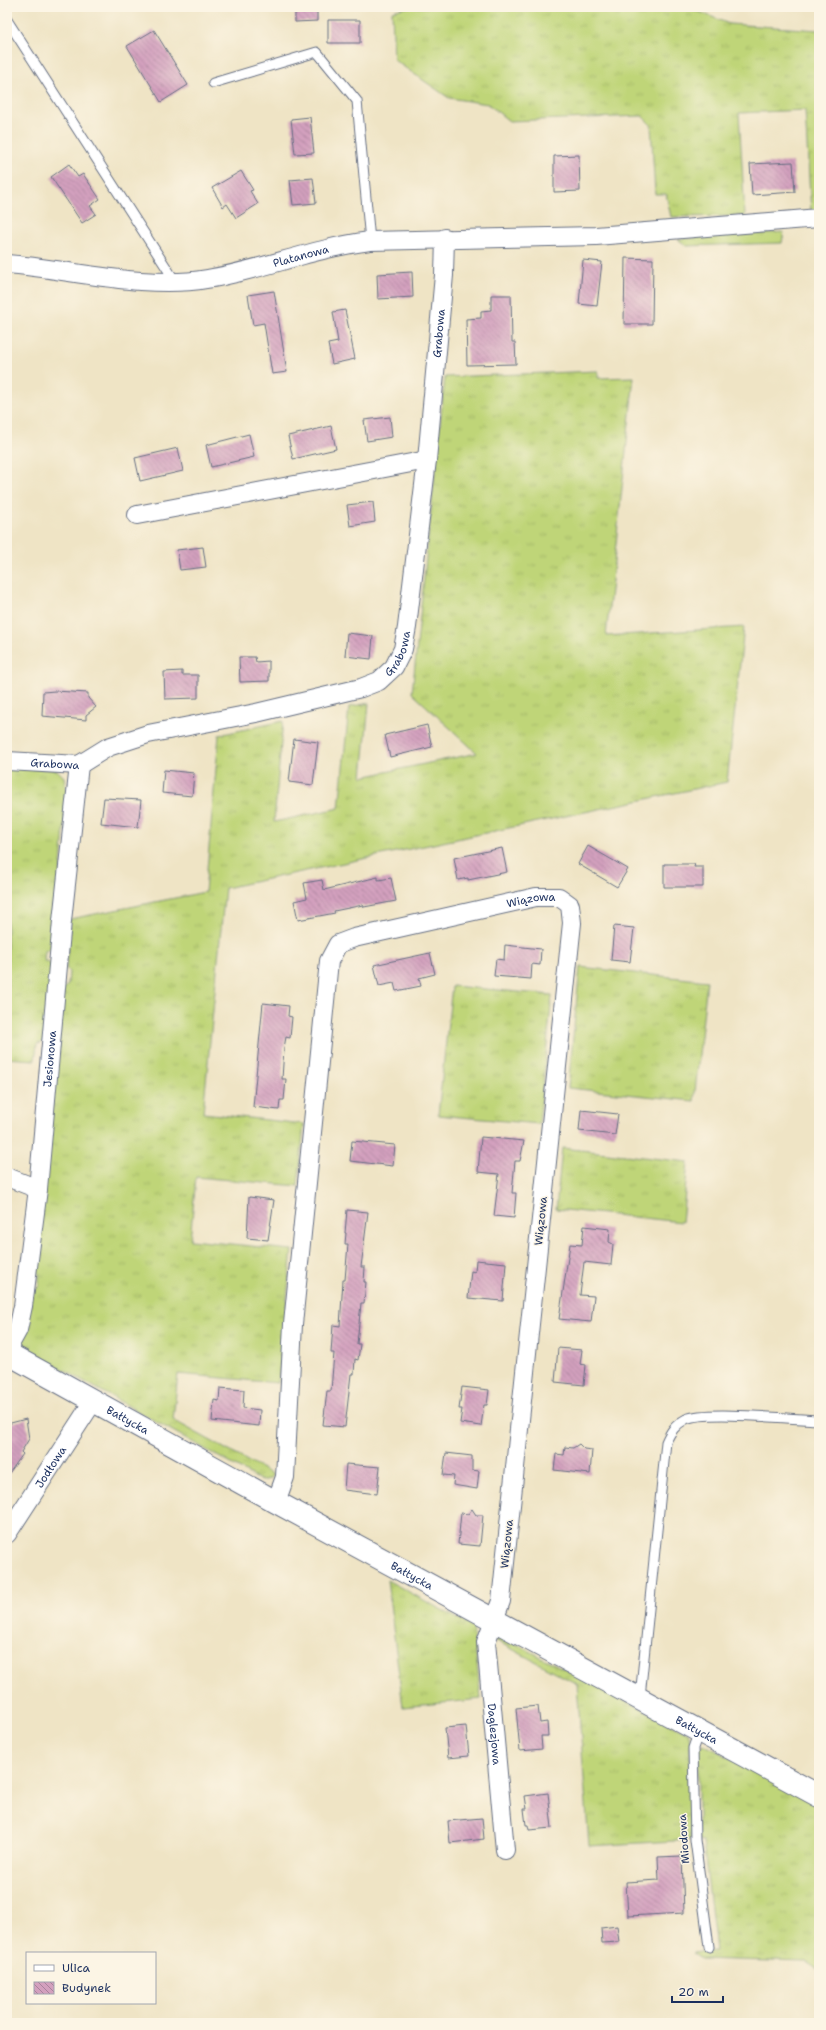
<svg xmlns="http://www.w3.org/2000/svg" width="826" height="2030" font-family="'Shantell Sans',sans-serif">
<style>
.grass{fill:url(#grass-tufts);stroke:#6d826b}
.building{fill:url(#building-back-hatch)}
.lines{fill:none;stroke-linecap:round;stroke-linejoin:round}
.service-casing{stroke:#656e82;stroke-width:11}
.minor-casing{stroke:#656e82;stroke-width:20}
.tertiary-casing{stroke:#656e82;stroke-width:24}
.service{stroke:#fff;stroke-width:9}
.minor{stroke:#fff;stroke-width:18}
.tertiary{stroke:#fff;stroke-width:22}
.labels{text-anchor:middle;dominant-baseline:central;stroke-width:3;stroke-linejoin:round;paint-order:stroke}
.street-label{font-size:11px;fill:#1b2f5e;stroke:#fcf5e5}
</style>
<defs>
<pattern id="grass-tufts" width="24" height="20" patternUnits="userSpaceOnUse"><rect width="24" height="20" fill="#bfd578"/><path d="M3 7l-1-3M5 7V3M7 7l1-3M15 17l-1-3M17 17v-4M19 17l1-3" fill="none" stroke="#a4b76a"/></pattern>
<pattern id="building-back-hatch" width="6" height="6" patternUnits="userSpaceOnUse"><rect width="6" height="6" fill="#d3a0be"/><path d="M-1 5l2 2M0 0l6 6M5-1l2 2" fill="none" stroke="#aa839e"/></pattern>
</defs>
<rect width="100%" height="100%" fill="#fcf5e5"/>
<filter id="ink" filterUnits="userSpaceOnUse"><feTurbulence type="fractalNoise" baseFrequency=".025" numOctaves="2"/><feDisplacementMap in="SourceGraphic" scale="8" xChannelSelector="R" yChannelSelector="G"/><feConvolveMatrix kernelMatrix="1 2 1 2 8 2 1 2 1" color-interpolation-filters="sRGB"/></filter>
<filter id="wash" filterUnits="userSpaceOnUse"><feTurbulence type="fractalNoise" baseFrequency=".012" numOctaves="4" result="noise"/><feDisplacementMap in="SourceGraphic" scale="16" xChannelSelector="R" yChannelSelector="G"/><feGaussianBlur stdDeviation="0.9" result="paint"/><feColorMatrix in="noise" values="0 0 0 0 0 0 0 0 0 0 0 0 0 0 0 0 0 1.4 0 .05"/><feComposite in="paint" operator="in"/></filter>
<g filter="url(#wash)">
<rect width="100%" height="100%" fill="#efe4c5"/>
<path class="grass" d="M408,7H688L729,24L819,30V212L811,213L805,110L739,113L745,216L671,217L666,194H655L651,125L642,116L509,121L488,104L449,98L394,60L392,11Z
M784,232L782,243L686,246L678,239Z
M598,371V378L634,377L606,636L744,627L727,782L225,888L203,1113L304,1124L298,1186L196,1177L190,1240L292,1250L278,1383L178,1374L173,1420L273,1475L269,1479L262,1481L23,1347L21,1343L33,1292L39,1286V1274L35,1269L63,989L68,985L69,972L66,968L70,919L205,892L219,735L283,721L274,822L339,808L349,707L369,703L362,777L477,753L412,693L445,377Z
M7,767L57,770L64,777L67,795L54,947L45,951L44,961H48L52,966L46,1039L41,1043L37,1044L35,1060L7,1058Z
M580,967L707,981L694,1101L568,1088Z
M452,986L552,995L539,1124L438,1115Z
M562,1148L688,1162L682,1222L556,1209Z
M387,1580L473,1627L481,1699L403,1707Z
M497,1634L689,1734L690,1745L691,1840L589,1846L577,1684L493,1639Z
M703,1744L819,1804V1970L806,1962L701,1959L692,1953L716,1951L703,1841L698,1840V1750Z"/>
<g id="blocks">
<path class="building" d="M295,7H317V21L295,22Z
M328,20H360V43H328Z
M154,30L188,85L161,102L127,46Z
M310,117L314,153L295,154L291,119Z
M579,155L580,191L554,192V156Z
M793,162L795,192L752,195L750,164Z
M69,164L78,177L83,174L100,199L90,206L96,214L82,223L51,177Z
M241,171L253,190L250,191L258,204L236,218L227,204L223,207L212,188Z
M313,178L316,203L293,205L290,180Z
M625,258L653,259L652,324H624Z
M583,260L602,262L597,306L579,304Z
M412,272L413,297L378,299L377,274Z
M274,291L287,372L272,374L264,323L253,325L248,295Z
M491,295H511L512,342H515L516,364L467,365L466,319L481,318V311L491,310Z
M345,310L355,359L332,364L328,344L338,342L333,312Z
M390,417L392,437L367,441L364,420Z
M331,426L336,449L293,459L288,436Z
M249,434L254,457L211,467L206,445Z
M178,448L183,471L140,481L135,458Z
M373,502L375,522L350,526L347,505Z
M203,547L206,567L180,570L177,550Z
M347,633L373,636L371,659L345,656Z
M239,657H255L256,662L269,661V681L240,682Z
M182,671V675H198V698L165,699L164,672Z
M55,691L88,693V698L96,707L86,715V720L42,716L43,692Z
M427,725L432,747L390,757L385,735Z
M294,739L318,742L313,785L289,782Z
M164,770L194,773L192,796L162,793Z
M104,798L141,800L138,827L101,823Z
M588,846L628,869L617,887L578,864Z
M502,848L507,872L468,880V878L458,880L454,858Z
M664,864H695L694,867H703V887H664Z
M378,877V880L391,878L396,901L364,907L363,905L334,911L335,913L298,920L294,901L307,898L304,883L322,880L324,890Z
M614,926L634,928L630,962L611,960Z
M505,945L541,949L540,965L532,964L531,979L494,976L496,959L504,960Z
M430,953L435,974L419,978L421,986L396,991L394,983L379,986L374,965Z
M263,1003L289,1006L288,1016L292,1017L290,1038L286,1037L284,1048L282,1079H286L284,1100H280L279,1110L253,1107Z
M581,1110L618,1114L615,1135L579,1131Z
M481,1137L524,1141L520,1161H515L512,1193H516L514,1218L494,1216L499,1174L478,1172Z
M352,1141L395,1145L393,1166L350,1161Z
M249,1197L274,1200L268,1240L247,1238Z
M347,1210L368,1212L361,1267H365L364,1282H366L364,1303H361L357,1344H360L358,1360L355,1359L354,1374H351L345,1427L323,1425L327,1391H331L334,1353H331L333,1325L340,1326L343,1280H345L348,1244H345L346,1233H345Z
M584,1226L610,1229L609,1242L613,1244L611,1265L584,1262L580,1295L594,1296L591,1322L559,1319L570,1244L582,1245Z
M476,1260L506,1263L503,1301L468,1298L471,1271L475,1272Z
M558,1348L582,1350L580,1364L586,1365L584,1385L555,1382Z
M462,1387L489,1390L487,1405H484L481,1426L460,1423L462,1409H459Z
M220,1388L244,1390L243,1408L260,1410L259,1426L212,1421L214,1400L219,1401Z
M26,1419L29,1439L21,1452L23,1454L7,1476V1424Z
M579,1444L584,1449L592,1450L590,1474L554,1470L556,1454L564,1455L565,1447L573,1448Z
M446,1453L472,1456V1470L479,1471L477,1489L453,1485L454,1476L443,1475Z
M346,1464L380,1467L377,1494L344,1490Z
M472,1509L476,1515H483L480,1546L458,1544L461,1513L468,1514Z
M538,1706L540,1723L547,1722L548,1736H541L542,1749L520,1751L516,1708Z
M466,1726L469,1756L448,1758L445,1728Z
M548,1793L552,1828L529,1830L528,1825H526L524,1809H527L525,1796Z
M482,1818L484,1839L450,1843L448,1821Z
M682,1856L684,1913L628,1916L626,1882L659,1880L658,1857Z
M617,1926L619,1942L602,1943L601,1928Z"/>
</g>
</g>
<g filter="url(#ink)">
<use href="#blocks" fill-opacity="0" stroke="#656e82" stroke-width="1"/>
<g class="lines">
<g class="service-casing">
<path id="service" d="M7,20L175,281
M213,83L317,52L357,101L370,241
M640,1697L666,1442C671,1431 675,1425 686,1419C706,1410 792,1419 819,1420
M699,1731L693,1748L695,1840L709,1947"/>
</g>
<g class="minor-casing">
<g id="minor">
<path id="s1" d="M7,264C69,269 146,290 207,279C262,270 314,248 370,241L596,236L819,218"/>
<path d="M137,515L427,460"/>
<path id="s2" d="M7,761L79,765L108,747L148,734L256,713L361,688L379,681L394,667L403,649L407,627L427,460L444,275L445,238"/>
<path d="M7,1177L38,1189"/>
<path id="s3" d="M7,1350L18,1330L23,1306L38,1189L62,921L79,765"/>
<path id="s4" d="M276,1502L285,1477L293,1324L329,961L338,944L354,938L536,897H559L570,905L572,923L501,1601L486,1642L505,1850"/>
<path id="s5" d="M7,1534L94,1400"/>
</g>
</g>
<g class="tertiary-casing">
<g id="tertiary">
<path id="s6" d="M7,1353L276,1502L819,1796"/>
</g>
</g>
<use href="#service" class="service"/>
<use href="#minor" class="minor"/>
<use href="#tertiary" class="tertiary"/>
</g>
</g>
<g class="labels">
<g class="street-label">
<text stroke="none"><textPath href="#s1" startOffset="298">Platanowa</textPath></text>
<text stroke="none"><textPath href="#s2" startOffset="744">Grabowa</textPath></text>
<text stroke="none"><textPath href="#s2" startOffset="420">Grabowa</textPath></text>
<text stroke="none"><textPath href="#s2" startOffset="48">Grabowa</textPath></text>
<text stroke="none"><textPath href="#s4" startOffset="762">Wiązowa</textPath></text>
<text stroke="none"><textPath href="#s3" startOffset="296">Jesionowa</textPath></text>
<text transform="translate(541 1221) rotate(-84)">Wiązowa</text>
<text stroke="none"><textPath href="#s6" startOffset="138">Bałtycka</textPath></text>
<text stroke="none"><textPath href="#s5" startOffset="80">Jodłowa</textPath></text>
<text transform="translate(507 1544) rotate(-84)">Wiązowa</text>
<text stroke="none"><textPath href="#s6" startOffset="462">Bałtycka</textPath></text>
<text stroke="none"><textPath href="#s6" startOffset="786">Bałtycka</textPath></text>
<text stroke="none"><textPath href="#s4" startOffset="1640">Daglezjowa</textPath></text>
<text transform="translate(684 1839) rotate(-94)">Miodowa</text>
</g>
</g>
<rect width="826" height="2030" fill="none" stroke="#fcf5e5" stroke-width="24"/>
<rect x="26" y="1952" width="130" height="52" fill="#fcf5e5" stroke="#a2a6af"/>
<rect x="34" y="1965" width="20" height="6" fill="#ffffff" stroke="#a2a6af"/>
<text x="62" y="1972" font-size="12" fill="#1b2f5e">Ulica</text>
<rect x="34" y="1982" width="20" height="12" fill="url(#building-back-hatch)" stroke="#a2a6af"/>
<text x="62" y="1992" font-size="12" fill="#1b2f5e">Budynek</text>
<path d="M672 1996v6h51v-6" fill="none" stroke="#1b2f5e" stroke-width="2"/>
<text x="678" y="1996" font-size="12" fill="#1b2f5e" stroke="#fcf5e5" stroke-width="3" paint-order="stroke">20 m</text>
</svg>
